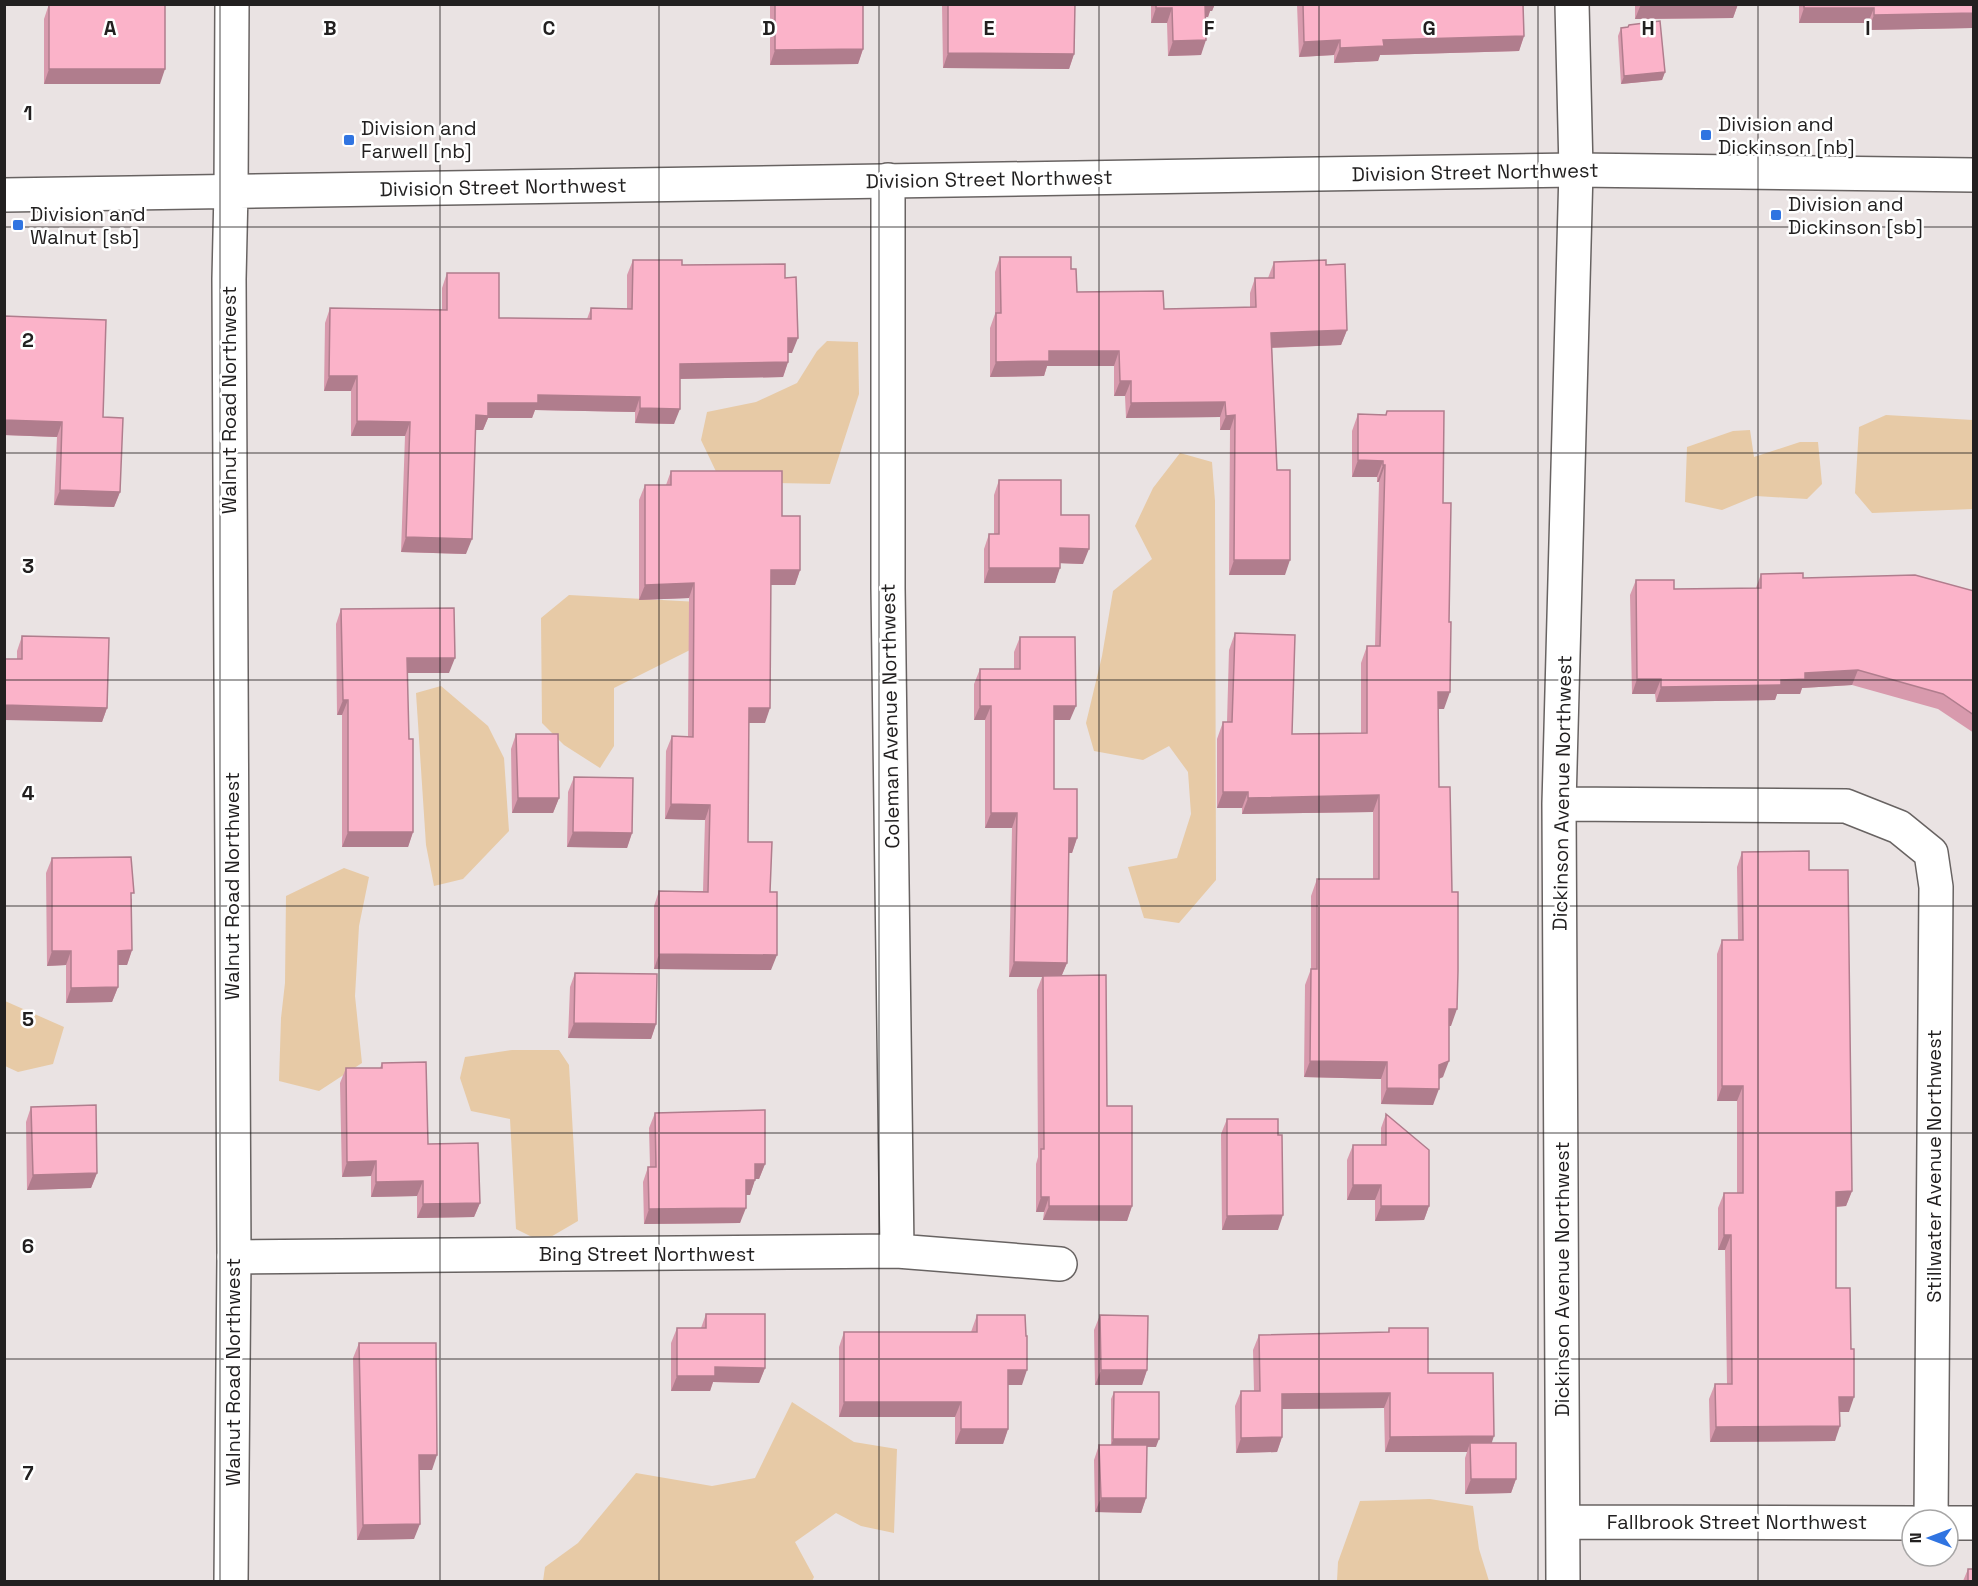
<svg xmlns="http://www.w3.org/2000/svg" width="1978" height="1586" font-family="'Space Grotesk',sans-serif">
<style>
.green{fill:#e7caa6}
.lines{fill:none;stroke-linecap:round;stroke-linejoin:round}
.street-casing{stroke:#686362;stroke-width:36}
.secondary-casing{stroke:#686362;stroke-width:36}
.street{stroke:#fff;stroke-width:33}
.secondary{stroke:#fff;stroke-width:33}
.wall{fill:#d89aad}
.shaded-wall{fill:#b07d8d}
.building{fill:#fbb3c9;stroke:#b07d8d;stroke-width:1.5}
.grid{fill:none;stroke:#222020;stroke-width:1.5;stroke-opacity:0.55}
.poi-dot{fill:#3074e1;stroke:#fff;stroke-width:2}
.labels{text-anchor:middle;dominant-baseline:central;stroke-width:5;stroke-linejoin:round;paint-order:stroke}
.poi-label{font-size:20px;fill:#222020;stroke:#fff;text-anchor:start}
.street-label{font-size:20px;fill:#222020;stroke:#fff}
.grid-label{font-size:20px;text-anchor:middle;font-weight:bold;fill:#222020;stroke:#fff;stroke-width:5;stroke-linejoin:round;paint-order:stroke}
</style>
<rect width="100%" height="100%" fill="#eae3e3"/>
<path class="green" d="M827,341L858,342L859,394L830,484L721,482L701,440L707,412L756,402L797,383L817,351Z
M1886,415L1973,420V509L1872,513L1855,493L1859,427Z
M1750,430L1754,457L1800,442H1818L1822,484L1807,499L1756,496L1722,510L1685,502L1687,447L1733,431Z
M1180,453L1212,462L1215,501L1216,880L1179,923L1144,918L1128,867L1177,858L1191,814L1188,772L1169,746L1143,760L1094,751L1086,723L1102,656L1113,591L1152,559L1135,526L1153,488Z
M569,595L699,602L708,641L614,688V746L600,768L564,745L542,723L541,618Z
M441,686L488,726L504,758L509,831L463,879L434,886L426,845L416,693Z
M344,868L369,877L359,926L355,996L362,1063L319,1091L279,1081L281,1018L285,983L286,896Z
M5,1001L64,1027L53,1064L18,1072L5,1066Z
M512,1050H559L569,1065L578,1221L542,1242L516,1229L510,1119L471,1111L460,1078L465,1057Z
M792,1402L854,1442L897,1449L894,1533L861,1526L836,1513L795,1542L814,1577L812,1581H543L545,1567L578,1543L636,1473L712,1486L755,1478Z
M1430,1499L1473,1506L1479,1549L1489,1581H1337L1338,1562L1360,1501Z"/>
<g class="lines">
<g class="street-casing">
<path id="street" d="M888,180V588L897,1251
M231,191L232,4
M1559,804L1846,806L1899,827L1931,853L1936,887L1931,1520
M234,1257L897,1251L1060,1264
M1563,1522L1912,1523
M1948,1523H1974
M1563,1582L1559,804L1576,170L1572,4"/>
</g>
<g class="secondary-casing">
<path id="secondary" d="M231,191L229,279L234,1257L231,1582
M4,195L1576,170L1974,175"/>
</g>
<use href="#street" class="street"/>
<use href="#secondary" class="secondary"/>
</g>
<path class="wall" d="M49,4L160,84H44V19Z
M770,4H863V49L858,64L770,65Z
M942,4H1075L1074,54L1069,69L943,68Z
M1151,4H1215L1212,11H1210L1208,17H1206L1201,55L1168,56L1167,23H1151Z
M1297,4H1523L1524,36L1519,51L1380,55L1378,61L1334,63V55L1299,57Z
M1635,4H1738L1733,18L1635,19Z
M1799,4H1974V72H1973L1972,28L1868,30V23H1799Z
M1628,27L1665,72L1662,80L1621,84L1618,36L1621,28Z
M1000,257L1071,269L1077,292L1164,309L1250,307V293L1255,278H1268L1274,262L1326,265L1347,330L1341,345L1272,348L1277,470L1285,575H1229L1230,430H1220V417L1126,418L1125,396H1114V366H1047L1044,376L990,377V328L995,314V272Z
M633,260L785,278L792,353H788V362L783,377L680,379L674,424L635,423V412L535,410L532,418H488L483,430H475L466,554L401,552L405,436H351V391H324L325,323L330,308L442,310V288L447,273L499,318L587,319L591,308L627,309V275Z
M4,316L103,417L120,492L114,507L54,505L57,437L4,435Z
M1358,414L1443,503L1444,709H1438L1439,787L1451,1026H1449L1443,1077L1439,1079L1433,1105L1381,1104V1079L1304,1077L1305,985L1311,969V896L1317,879H1373V812L1242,814V808H1217V739L1223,722H1227L1229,650L1235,633L1292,734L1361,733V663L1367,646H1375L1379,482H1377V477H1352V431Z
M671,471L782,516L800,570L795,585H771L765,723H749L748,842L770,892L771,970L654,969V906L659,891H703L705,820L665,819L666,751L672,736H688L689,598L639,600V500L645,485H666Z
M999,480L1061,515L1083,564L1060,563L1055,583H984V549L989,534H994V495Z
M1761,574L1803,578L1974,591V733L1938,709L1852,685L1802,688L1800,694H1777L1775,700L1656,702L1655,694H1632L1630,595L1636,580L1674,589L1756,588Z
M341,609L449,673H407L409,739L413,832L408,847H342V715H337L336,624Z
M22,636L107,708L102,722L17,659V651Z
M1020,637L1070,720H1054V789L1077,838L1072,853H1068L1067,963L1062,975L1107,1106L1132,1206L1127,1221L1043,1220L1044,1212H1036V1164L1038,1157L1037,990L1042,977H1009L1012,828H985V720H974V684L980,669H1014V652Z
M516,734L559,798L553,813H512L511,749Z
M574,777L632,833L627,848L567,847L568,792Z
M1742,852L1809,870L1852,1191L1846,1206L1836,1207V1288L1849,1412H1840L1835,1441L1710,1442L1709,1399L1715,1384H1727L1725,1250H1718V1208L1724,1193H1737V1101H1717V954L1722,940H1738L1737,867Z
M52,858L132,899V950L127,965H118V987L112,1002L66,1003V965L47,966L46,873Z
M575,973L656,1024L651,1039L568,1038L570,987Z
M382,1063L428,1144L480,1203L474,1217L417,1218V1196L371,1197V1176L342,1177L340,1083L346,1068H380Z
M31,1107L97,1173L91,1188L27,1190L26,1122Z
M655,1113L765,1164L759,1179H755L750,1195H746L740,1223L644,1224L643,1182L648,1167H650L649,1128Z
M1386,1114L1429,1206L1424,1220L1375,1221V1200H1347V1160L1353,1145H1381V1128Z
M1227,1119L1278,1230H1222L1221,1134Z
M706,1314L765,1368L759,1383L713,1382L710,1391H671V1343L677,1328H701Z
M977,1315L1022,1385H1008V1429L1003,1444H955V1417H839V1347L844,1332H971Z
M1100,1315L1147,1370L1142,1385H1095L1094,1330Z
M1389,1328L1428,1373L1492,1443L1516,1479L1511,1493L1465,1494V1458L1467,1452H1385L1384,1408L1282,1409V1437L1277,1452L1236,1453L1235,1406L1241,1391H1254L1253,1350L1259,1335L1388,1333Z
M359,1343L432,1470H419L414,1539L357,1540L353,1358Z
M1114,1392L1156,1447H1147L1146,1498L1141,1513L1095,1512L1094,1460L1099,1445H1111V1399Z
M1968,1569L1974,1581H1963Z"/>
<path class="shaded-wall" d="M1205,4H1215L1212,11H1210L1208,17H1200Z
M1641,4H1738L1733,18L1635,19Z
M1156,8H1172L1167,23H1151Z
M1804,8H1874L1868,23H1799Z
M1974,13V23L1972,28L1868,30L1874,15Z
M1524,36L1519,51L1380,55L1378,61L1334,63L1340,48L1383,40Z
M1206,40L1201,55L1168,56L1173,41Z
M1340,40L1334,55L1299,57L1304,42Z
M863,49L858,64L770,65L775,50Z
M948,53L1074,54L1069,69L943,68Z
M49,69H165L160,84H44Z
M1665,72L1662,80L1621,84L1624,76Z
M1347,330L1341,345L1266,348L1271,333Z
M788,338H798L792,353H782Z
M1049,351H1119L1114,366H1047L1044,376L990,377L996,362Z
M788,362L783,377L675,379L680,364Z
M329,376H357L351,391H324Z
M1120,381H1131L1125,396H1114Z
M538,395L640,397L635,412L535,410L532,418H488L483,430H470L476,415L488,403Z
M1225,402L1220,417L1126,418L1131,403Z
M640,408L680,409L674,424L635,423Z
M1235,415L1230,430H1220L1226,416Z
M4,420L62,422L57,437L4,435Z
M357,421L410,422L405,436H351Z
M1358,460L1383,461L1377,477H1352Z
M1383,465H1385L1379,482H1377Z
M60,490L120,492L114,507L54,505Z
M406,537L472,539L466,554L401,552Z
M1060,548L1089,549L1083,564L1055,563Z
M1234,560H1290L1285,575H1229Z
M989,568H1060L1055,583H984Z
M771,570H800L795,585H766Z
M694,583L689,598L639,600L645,585Z
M407,658H455L449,673H402Z
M1858,670L1852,685L1802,688L1800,694H1777L1775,700L1656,702L1661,687L1781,680L1805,673Z
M1637,679H1661L1655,694H1632Z
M1438,692H1450L1444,709H1432Z
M343,700H348L342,715H337Z
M4,705L107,708L102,722L4,720Z
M980,706H991L985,720H974Z
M1054,706H1076L1070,720H1049Z
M749,708H770L765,723H743Z
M1223,792H1248L1242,808H1217Z
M1379,795L1373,812L1242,814L1248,798Z
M518,798H559L553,813H512Z
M671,804L710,805L705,820L665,819Z
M991,813H1017L1012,828H985Z
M348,832H413L408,847H342Z
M573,832L632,833L627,848L567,847Z
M1069,838H1077L1072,853H1063Z
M132,950L127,965H112L118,951Z
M52,951H71L66,965L47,966Z
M659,954L777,955L771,970L654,969Z
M1014,962L1067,963L1061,977H1009Z
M118,987L112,1002L66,1003L71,988Z
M1449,1009H1457L1451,1026H1443Z
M574,1023L656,1024L651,1039L568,1038Z
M1310,1061L1387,1062L1381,1079L1304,1077Z
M1449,1061L1443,1077L1433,1081L1439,1065Z
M1722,1086H1743L1737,1101H1717Z
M1387,1088L1439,1089L1433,1105L1381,1104Z
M376,1161L371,1176L342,1177L347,1162Z
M755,1164H765L759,1179H749Z
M97,1173L91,1188L27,1190L33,1175Z
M746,1180H755L750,1195H740Z
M423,1181L417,1196L371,1197L376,1182Z
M1353,1185H1381L1375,1200H1347Z
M1852,1191L1846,1206L1830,1207L1836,1192Z
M1041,1197H1049L1044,1212H1036Z
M480,1203L474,1217L417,1218L423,1204Z
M1049,1206H1132L1127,1221L1043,1220Z
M1381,1206H1429L1424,1220L1375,1221Z
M746,1208L740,1223L644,1224L649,1209Z
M1283,1215L1278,1230H1222L1227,1216Z
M1724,1235H1731L1725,1250H1718Z
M715,1367L765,1368L759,1383L713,1382L710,1391H671L677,1376Z
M1008,1370H1027L1022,1385H1003Z
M1101,1370H1147L1142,1385H1095Z
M1390,1393L1384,1408L1276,1409L1282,1394Z
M1839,1397H1854L1849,1412H1834Z
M844,1402H961L955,1417H839Z
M1840,1426L1835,1441L1710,1442L1716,1427Z
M961,1429H1008L1003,1444H955Z
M1494,1436L1489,1451L1470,1443L1467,1452H1385L1390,1437Z
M1282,1437L1277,1452L1236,1453L1241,1438Z
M1113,1439H1159L1156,1447L1111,1446Z
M419,1455H437L432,1470H413Z
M1471,1479H1516L1511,1493L1465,1494Z
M1101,1498H1146L1141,1513L1095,1512Z
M420,1524L414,1539L357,1540L363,1525Z"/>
<path class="building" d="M49,4H165V69H49Z
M775,4H863V49L775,50Z
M948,4H1075L1074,54L948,53Z
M1156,4H1205L1206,40L1173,41L1172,8H1156Z
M1303,4H1523L1524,36L1383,40L1384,46L1340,48V40L1304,42Z
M1804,4H1974V13L1874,15V8H1804Z
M1660,21L1665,72L1624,76L1621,28L1628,27L1629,25Z
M1000,257H1071V269H1076L1077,292L1163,291L1164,309L1256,307L1255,278H1274V262L1326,260V265L1345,264L1347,330L1271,333L1277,470H1290V560H1234L1235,415L1226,416L1225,402L1131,403V381H1120L1119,351H1049V361L996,362V313H1001Z
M633,260H682V265L785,264V278L796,277L798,338H788V362L680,364V409L640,408V397L538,395V403H488V416L476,415L472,539L406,537L410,422L357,421V376H329L330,308L447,310V273H499V318L591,319V308L632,309Z
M4,316L106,320L103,417L123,418L120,492L60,490L62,422L4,420Z
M1387,411H1444L1443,503H1451L1449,622H1451L1450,692H1438L1439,787H1450L1452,892H1458V971L1457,1009H1449V1061L1439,1065V1089L1387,1088V1062L1310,1061L1311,969H1317V879H1379V795L1248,798V792H1223V722H1232L1235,633L1295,635L1292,734L1367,733V646H1380L1385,465H1383V461L1358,460V414L1386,415Z
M671,471H782V516H800V570H771L770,708H749L748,842H772L770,892H777V955L659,954V891L708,892L710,805L671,804L672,736L693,737L694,583L645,585V485H671Z
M999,480H1061V515H1089V549L1060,548V568H989V534H999Z
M1803,573V578L1915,575L1974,591V715L1943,694L1858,670L1805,673V679L1781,680V685L1661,687V679H1637L1636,580H1674V589L1761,588V574Z
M454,608L455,658H407L409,739H413V832H348V700H343L341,609Z
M22,636L109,638L107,708L4,705V659H22Z
M1020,637H1075L1076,706H1054V789H1077V838H1069L1067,963L1014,962L1017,813H991V706H980V669H1020Z
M516,734H558L559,798H518Z
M574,777L633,778L632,833L573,832Z
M1809,851V870H1848L1852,1191L1836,1192V1288H1850L1851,1349H1854V1397H1839L1840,1426L1716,1427L1715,1384H1732L1731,1235H1724V1193H1743V1086H1722V940H1743L1742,852Z
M131,857L134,893H131L132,950L118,951V987L71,988V951H52V858Z
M575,973L657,974L656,1024L574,1023Z
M1106,975L1107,1106H1132V1206H1049V1197H1041V1149H1044L1043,976Z
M426,1062L428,1144L478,1143L480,1203L423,1204V1181L376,1182V1161L347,1162L346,1068H382V1063Z
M96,1105L97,1173L33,1175L31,1107Z
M765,1110V1164H755V1180H746V1208L649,1209L648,1167H656L655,1113Z
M1386,1114L1429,1150V1206H1381V1185H1353V1145H1386Z
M1227,1119H1278V1135H1282L1283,1215L1227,1216Z
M706,1314H765V1368L715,1367V1376H677V1328H706Z
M977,1315H1025L1026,1336H1027V1370H1008V1429H961V1402H844V1332H977Z
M1100,1315L1148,1316L1147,1370H1101Z
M1389,1328H1428V1373H1493L1494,1436L1390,1437V1393L1282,1394V1437L1241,1438V1391H1260L1259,1335L1389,1332Z
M359,1343H436L437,1455H419L420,1524L363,1525Z
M1114,1392H1159V1439H1113Z
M1470,1443H1516V1479H1471Z
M1099,1445H1147L1146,1498H1101Z
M1968,1569H1974V1581H1968Z"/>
<path class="grid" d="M220,4V1582M440,4V1582M659,4V1582M879,4V1582M1099,4V1582M1319,4V1582M1538,4V1582M1758,4V1582M4,227H1974M4,453H1974M4,680H1974M4,906H1974M4,1133H1974M4,1359H1974"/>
<g class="poi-dot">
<rect x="1700" y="129" width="12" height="12" rx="3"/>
<rect x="343" y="134" width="12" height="12" rx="3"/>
<rect x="1770" y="209" width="12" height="12" rx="3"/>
<rect x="12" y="219" width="12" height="12" rx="3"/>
</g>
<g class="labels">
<g class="poi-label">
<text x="1718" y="124">Division and<tspan x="1718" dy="23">Dickinson [nb]</tspan></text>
<text x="361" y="128">Division and<tspan x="361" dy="23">Farwell [nb]</tspan></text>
<text x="1788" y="204">Division and<tspan x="1788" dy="23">Dickinson [sb]</tspan></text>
<text x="30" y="214">Division and<tspan x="30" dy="23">Walnut [sb]</tspan></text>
</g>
<g class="street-label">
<text transform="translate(1475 172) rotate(-1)">Division Street Northwest</text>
<text transform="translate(989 179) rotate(-1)">Division Street Northwest</text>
<text transform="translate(503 187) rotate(-1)">Division Street Northwest</text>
<text transform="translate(229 400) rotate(-90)">Walnut Road Northwest</text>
<text transform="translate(890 716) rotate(-91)">Coleman Avenue Northwest</text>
<text transform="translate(1562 793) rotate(-89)">Dickinson Avenue Northwest</text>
<text transform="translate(232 886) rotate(-90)">Walnut Road Northwest</text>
<text transform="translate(1934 1166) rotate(-90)">Stillwater Avenue Northwest</text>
<text x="647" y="1254">Bing Street Northwest</text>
<text transform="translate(1562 1279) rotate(-90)">Dickinson Avenue Northwest</text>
<text transform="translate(233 1372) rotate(-90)">Walnut Road Northwest</text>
<text x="1737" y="1522">Fallbrook Street Northwest</text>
</g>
</g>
<g class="grid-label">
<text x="110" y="35">A</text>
<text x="330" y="35">B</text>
<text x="549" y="35">C</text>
<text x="769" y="35">D</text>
<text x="989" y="35">E</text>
<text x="1209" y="35">F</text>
<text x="1429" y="35">G</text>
<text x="1648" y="35">H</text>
<text x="1868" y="35">I</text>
<text x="28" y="120">1</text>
<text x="28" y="347">2</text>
<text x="28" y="573">3</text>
<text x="28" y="800">4</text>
<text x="28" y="1026">5</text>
<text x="28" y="1253">6</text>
<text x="28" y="1480">7</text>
</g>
<rect width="1978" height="1586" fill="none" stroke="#222020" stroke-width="12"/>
<g transform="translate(1930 1538) rotate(270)"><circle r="28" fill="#ffffff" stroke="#a7a6a6" stroke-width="1.5"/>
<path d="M0-4.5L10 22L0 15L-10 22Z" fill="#3074e1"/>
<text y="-9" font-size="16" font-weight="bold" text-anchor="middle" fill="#222020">N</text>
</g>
</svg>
